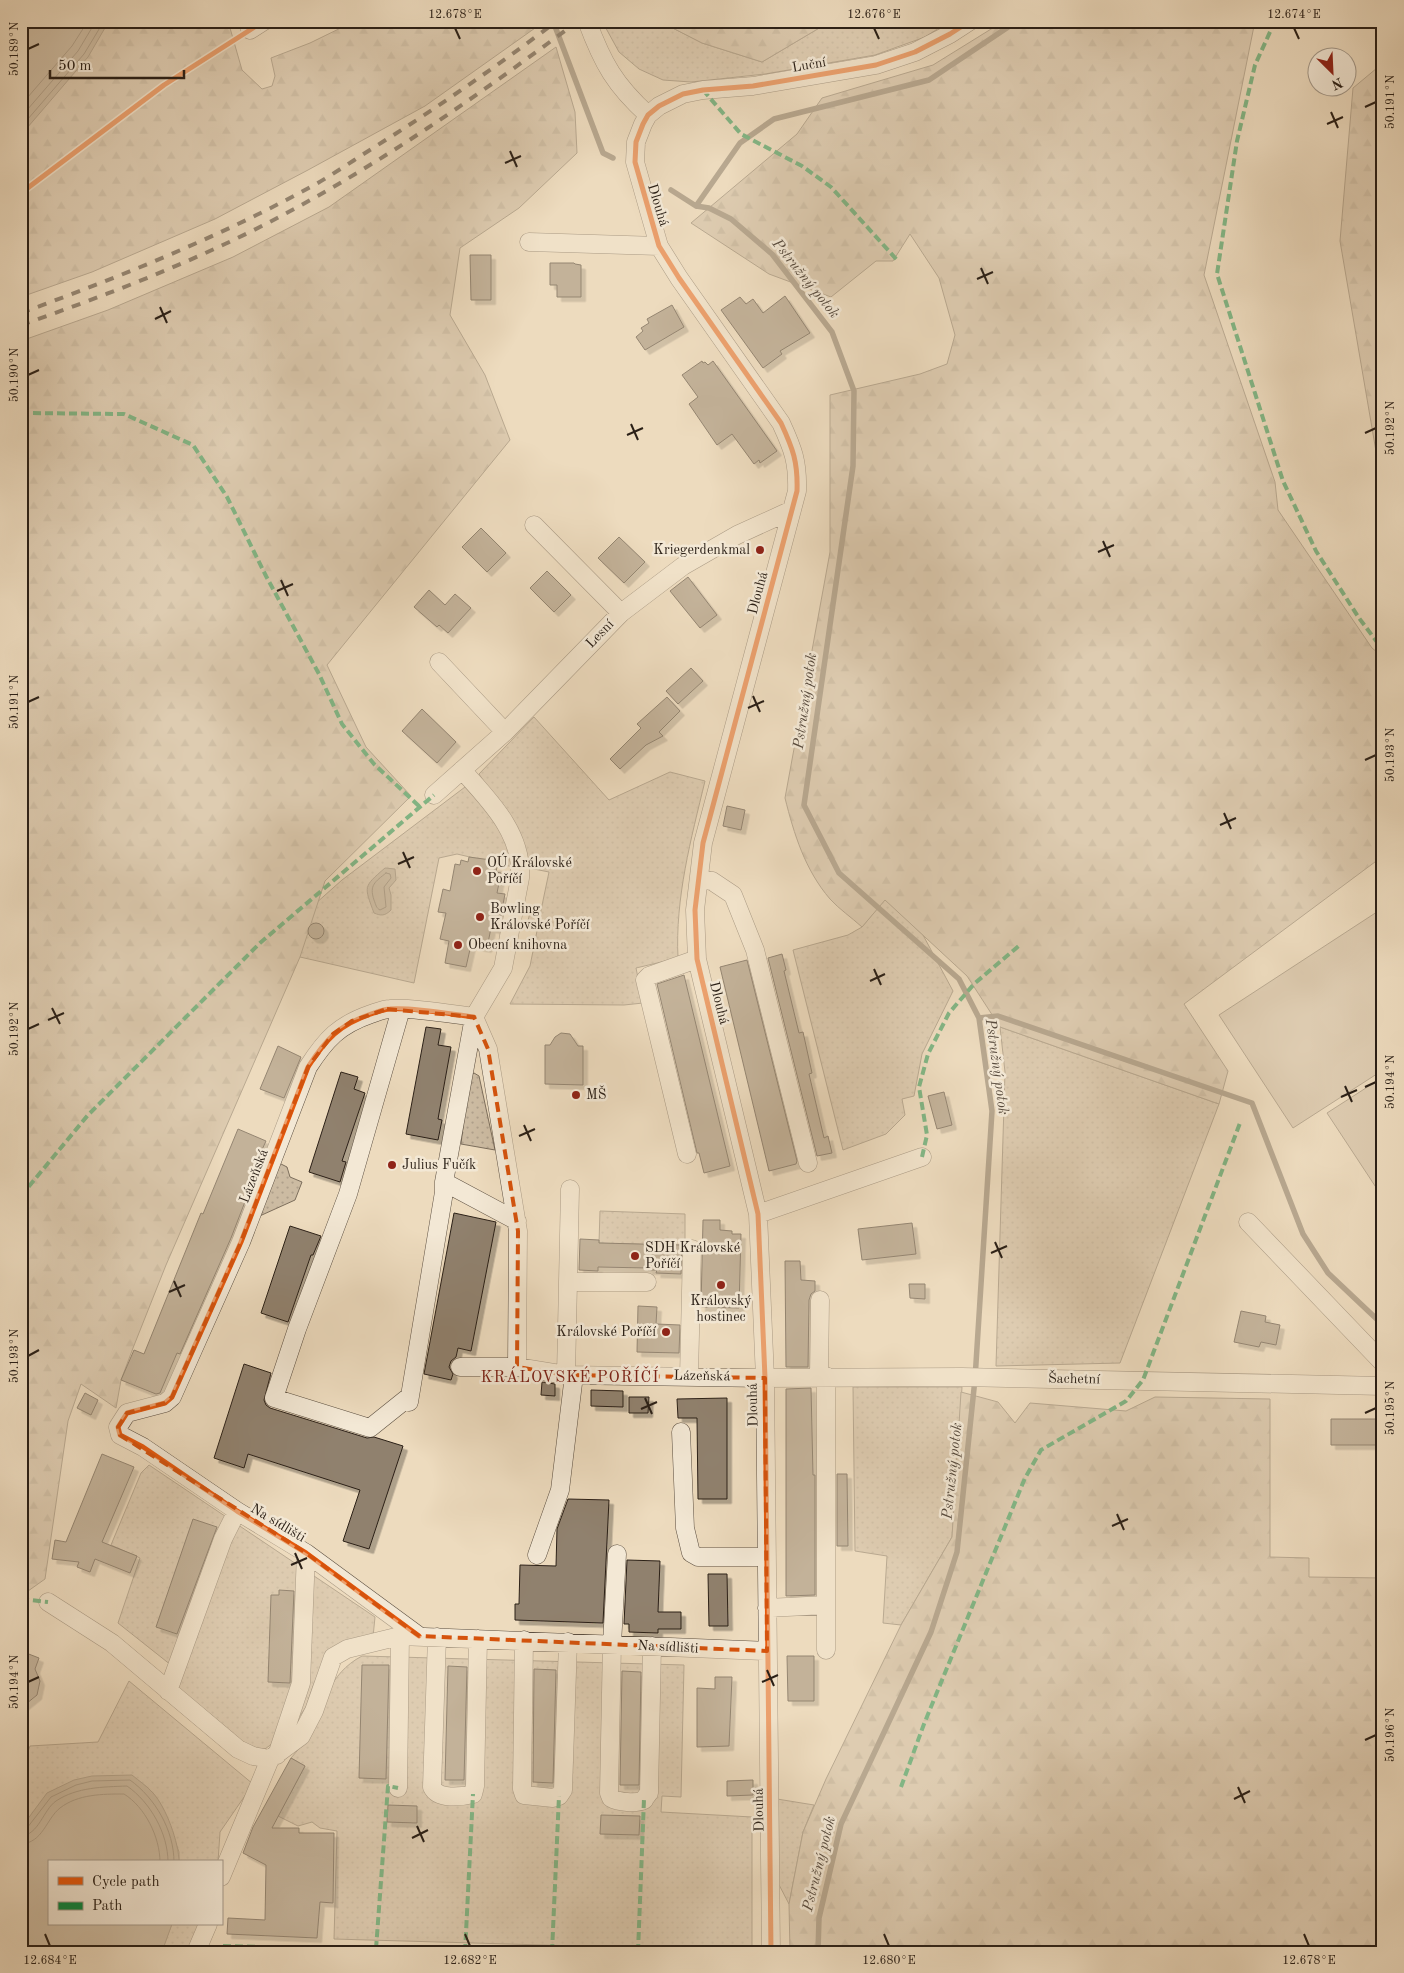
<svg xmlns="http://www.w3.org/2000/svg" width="1404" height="1973" font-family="'Old Standard TT',serif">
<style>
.green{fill:url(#green-dots);stroke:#7c6e5c}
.forest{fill:url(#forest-firs);stroke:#7c6e5c}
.pitch{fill:#ccbba2;stroke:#7c6e5c}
.water{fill:#ab9b85;stroke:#786a59}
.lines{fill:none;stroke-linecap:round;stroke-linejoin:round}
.shore{stroke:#6b5e4e;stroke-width:1}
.stream{stroke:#786a59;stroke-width:5.5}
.building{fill:#90816e;stroke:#2b2017;filter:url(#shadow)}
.minor-casing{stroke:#5c4f41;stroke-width:19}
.minor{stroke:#f3e8d5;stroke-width:18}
.rail{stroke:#2b2017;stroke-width:4;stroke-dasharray:9 9;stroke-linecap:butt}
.quiet{stroke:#00873e;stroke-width:4;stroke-dasharray:8 4;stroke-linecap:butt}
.cycleway-casing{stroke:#f3e8d5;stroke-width:8}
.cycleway{stroke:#e8590c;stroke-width:5}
.marked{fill:none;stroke:#d5530d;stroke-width:4;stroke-dasharray:10 6;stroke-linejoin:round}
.ticks{fill:none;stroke:#2b2017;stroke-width:2}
.poi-dot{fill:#8f2418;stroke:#f3e8d5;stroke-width:2}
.labels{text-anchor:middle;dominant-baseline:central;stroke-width:5;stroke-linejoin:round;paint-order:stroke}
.street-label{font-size:14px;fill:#2b2017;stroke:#f3e8d5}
.poi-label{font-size:14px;fill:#2b2017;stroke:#f3e8d5;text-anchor:start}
.water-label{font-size:15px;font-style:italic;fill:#584b3e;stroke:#f3e8d5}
.quarter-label{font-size:16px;letter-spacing:1px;fill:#7a1f14;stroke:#f3e8d5}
.neatline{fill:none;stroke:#2b2017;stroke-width:2}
.ticks-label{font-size:12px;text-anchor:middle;fill:#2b2017}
</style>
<defs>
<pattern id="green-dots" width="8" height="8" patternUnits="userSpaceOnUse" patternTransform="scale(1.25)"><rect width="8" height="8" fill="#ccbba2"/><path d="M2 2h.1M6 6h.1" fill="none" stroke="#afa08b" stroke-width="1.8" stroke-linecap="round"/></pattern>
<pattern id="forest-firs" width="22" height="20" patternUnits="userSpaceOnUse" patternTransform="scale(1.25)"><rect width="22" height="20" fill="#ccbba2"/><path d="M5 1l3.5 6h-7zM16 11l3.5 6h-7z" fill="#afa08b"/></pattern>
<filter id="shadow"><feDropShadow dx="4.5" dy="4.5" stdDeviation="0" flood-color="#0004"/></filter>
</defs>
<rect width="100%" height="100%" fill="#eddbbe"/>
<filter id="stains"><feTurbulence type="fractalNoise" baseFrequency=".004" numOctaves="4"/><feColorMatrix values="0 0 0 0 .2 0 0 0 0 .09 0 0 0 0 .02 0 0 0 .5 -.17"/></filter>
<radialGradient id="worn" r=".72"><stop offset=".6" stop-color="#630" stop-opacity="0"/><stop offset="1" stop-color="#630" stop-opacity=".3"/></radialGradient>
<path class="green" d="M602,21H659L702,43L762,62L831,21H950L925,37L875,55L765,74L691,82L663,80L639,69L619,52Z
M534,717L609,800L670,772L705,781C691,839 675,898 678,958L636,968L643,1003L624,1005L510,1004L530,966L538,926L527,924L530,913L540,915L549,872L529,868C519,828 502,808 479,774Z
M465,787L485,809L506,836L513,867L457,854L439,858L414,983L300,957L261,952L342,880Z
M885,899L923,935L953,991L922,1054L914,1096L902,1099L905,1115L886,1134L843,1150L793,950L848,935L862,927Z
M1000,1027L1219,1104L1120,1363L996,1366L1005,1072Z
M474,1073L479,1076L495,1150L461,1144L469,1076Z
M279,1163L287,1167L290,1177L302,1182L295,1200L253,1219Z
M600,1211L685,1214V1246L599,1243Z
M853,1387H962L952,1537L901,1625L883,1623L887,1556L855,1551Z
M149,1465L375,1617L373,1637L323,1665L313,1686L306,1707L281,1744L273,1743L265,1749H251L175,1693L181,1673L118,1623L140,1558L111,1545L141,1473Z
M362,1656L684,1665L681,1797L662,1796L661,1812L752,1817V1951L334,1939L337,1831L320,1828L312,1822L298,1826L278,1816L305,1766L291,1758C297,1751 303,1744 308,1736C324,1705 328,1674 362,1656Z
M129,1681L253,1784L220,1832L218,1862H179V1852L162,1807L21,1828V1772L30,1746L98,1742Z
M777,1799L814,1805L803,1832L789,1904L776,1879Z
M172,1924H200L188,1952H161Z"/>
<path class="forest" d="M109,21H228L242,70L262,89L272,86L275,76L271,58L310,43L355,21H545L425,106L308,170L215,219L92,272L21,297V135Z
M659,21H831L762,62L702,43Z
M1004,21H1255L1204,275L1275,482L1278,510L1372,648L1383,657V856L1184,1004L1228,1071L1219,1104L1000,1027L967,976L885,900L862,927C851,917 839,909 830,899C805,870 794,834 785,798L830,552V395L920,374L947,364L955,335L939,278L910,234L893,261H876L831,297L769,274L691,223L797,134L822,98L933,65Z
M556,47L575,112L577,153L519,208L460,248L450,315L485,375L510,440L327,665L366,747L411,796L325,881L300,957L166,1265L133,1348L121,1380L116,1408L81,1384L68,1421L45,1579L21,1596V341L108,310L233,257L329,207Z
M1383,63V472L1378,463L1340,241L1353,88Z
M961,1392L998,1402L1015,1423L1030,1403L1126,1411L1155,1397L1270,1399V1557L1309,1558V1577L1383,1578V1952H790L789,1904L803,1832L826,1779L901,1625L952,1537Z"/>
<path class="pitch" d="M1383,908V1070L1293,1128L1219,1015Z
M1383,1077V1198L1327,1113Z"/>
<path class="water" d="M25,21H109L88,57L21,135V27Z
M385,868L395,869L396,880L389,888L391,895V910C385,916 381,916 374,913C364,886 363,887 385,868Z
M132,1775C139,1781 147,1786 153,1793C166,1807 179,1843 179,1862H49V1924H172L163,1949L161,1952H21V1828L47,1793L74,1780L92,1776Z"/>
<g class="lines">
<path class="shore" d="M21,105L72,46L88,21
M21,117L78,51L96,21
M21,127L84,54L104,21
M386,873L390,874L391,878L384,887L386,907L380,910C376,908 376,905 374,900C369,885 375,882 386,873Z
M21,1830L27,1828L51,1797L76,1785L92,1781L130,1780C155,1798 174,1830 174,1862
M21,1836C39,1835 43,1810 56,1801C77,1787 103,1787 127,1786C150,1802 168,1833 168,1862
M21,1844C43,1843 46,1819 60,1808C78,1794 103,1794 124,1794C145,1807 160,1837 160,1862"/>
<path class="stream" d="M553,21L603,153L613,158
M671,190L696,206L709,208L731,219L772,254L832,332L854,391L853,466L804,805L839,873L959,979L979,1018L992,1111L975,1379L957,1552L931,1632L841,1824L819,1918L818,1952
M696,206L740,143L774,119L929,80L1017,21
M979,1018L998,1016L1252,1103L1303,1234L1328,1273L1383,1325"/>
</g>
<path class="building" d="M470,255H491V300H471Z
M550,263H574L575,264L581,265V297H557V285H550Z
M785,296L810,333L780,351L782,354L763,368L721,310L740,297L746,304L753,299L763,313Z
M672,305L684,327L645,350L636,337L643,331L641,328L649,323L647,319Z
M702,361L703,363L705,362L708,365L713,361L777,451L760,463L759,460L754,464L732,434L717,445L689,404L698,397L682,375Z
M481,528L506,553L487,572L462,547Z
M619,537L645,562L624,583L598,558Z
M547,571L571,595L554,612L530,588Z
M688,577L717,615L700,628L670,591Z
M429,590L445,605L455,594L471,608L448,633L439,625L437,627L414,607Z
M691,668L703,681L678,704L666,691Z
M667,697L680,711L659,732L663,736L646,745L620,769L610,759L641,728L637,724Z
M422,709L456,742L437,763L402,731Z
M727,806L745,810L741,830L723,826Z
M469,857L491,860L490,866L497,867L496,872L501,873L497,893L505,894L498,930L491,928L487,948L471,945L466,967L445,963L449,941L440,939L446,913L438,912L443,889L450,891L455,864L460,865L461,860L468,862Z
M308 931a8 8 0 1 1 16 0a8 8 0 1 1-16 0Z
M782,954L786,970L784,971L799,1033L803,1032L812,1073L809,1074L824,1138L828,1136L832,1153L817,1156L768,958Z
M747,960L797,1161L796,1164L769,1171L720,967Z
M684,975L730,1166L704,1173L699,1153H697L657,984Z
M426,1027L441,1029L438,1045L451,1047L438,1119L442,1120L438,1140L406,1134Z
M561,1033L570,1034L578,1046H583V1085L545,1084V1045H550L555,1037Z
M278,1046L301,1057L284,1098L260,1089Z
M341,1072L358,1077L354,1089L365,1093L342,1161L346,1162L340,1182L309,1172Z
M944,1092L952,1125L937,1129L928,1096Z
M238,1129L266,1141L260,1154L263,1155L231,1238L180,1354L177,1353L160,1393L156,1394L121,1380L134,1350L144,1354L201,1213L203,1214Z
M454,1213L496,1222L471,1351L458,1348L456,1357L451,1361L449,1367L453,1374L451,1380L424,1374Z
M703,1220H720V1230L732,1231V1234H741L739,1308L701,1307Z
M912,1223L916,1254L862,1260L858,1229Z
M290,1226L321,1236L313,1255H311L288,1322L261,1313Z
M580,1239L599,1240V1243L682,1245L681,1274L656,1273L657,1270H648V1268L598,1267V1271L579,1270Z
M785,1261H800L801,1280L815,1281V1291L811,1294L809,1300L808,1367H786Z
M909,1284H925V1299L910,1298Z
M638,1306L657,1307L656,1324L680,1325L679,1353L637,1352Z
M1241,1311L1266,1316L1265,1322L1280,1325L1276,1345L1261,1342L1259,1347L1234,1342Z
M244,1364L271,1373L264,1400L266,1405L270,1408L367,1438L374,1437L403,1446L369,1549L343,1541L360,1490L248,1454L244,1468L214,1458Z
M542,1382L555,1384V1396L541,1395Z
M811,1388L813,1475H815V1595L786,1596V1389Z
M591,1390L623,1391V1407L591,1406Z
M85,1393L98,1400L91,1415L77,1408Z
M629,1397H649L648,1413H629Z
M727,1398V1499H698L697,1418H678L677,1399Z
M1331,1419H1383V1445H1331Z
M102,1454L134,1467L102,1542L137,1556L130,1573L95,1559L90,1572L77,1567L79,1562L52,1559L55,1540L66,1542Z
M837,1474H847L848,1546H837Z
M568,1499L609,1500L603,1623L515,1620V1604H519L520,1565L556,1566L557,1529Z
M193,1519L217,1527L177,1634L156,1627Z
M627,1560L660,1561L658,1612H681V1629H658V1633L629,1632V1624H624Z
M708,1574H727L728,1626H709Z
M279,1590L294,1591L290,1683L268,1682L271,1595H279Z
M21,1651L39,1658L35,1669L40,1681L37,1695L21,1708Z
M787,1656H814V1701H788Z
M362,1665H389L386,1779L359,1778Z
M448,1666L467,1667L464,1780H445Z
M534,1669L556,1670L553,1783L533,1782Z
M622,1671L641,1672L639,1785H620Z
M715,1677H732L729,1746L697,1747V1688L715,1689Z
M291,1758L305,1766L272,1828H299V1833H334L333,1903L320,1902L317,1938L227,1934L228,1918L265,1920L266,1865L243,1853L253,1827Z
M753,1780V1795L727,1796V1781Z
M388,1805L417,1806V1823L387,1822Z
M601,1815L640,1816L639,1835L600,1834Z"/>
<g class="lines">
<g class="minor-casing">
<path id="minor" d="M587,21C603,64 615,85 648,115
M250,30L264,21
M529,242L659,246
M534,525L621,613
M439,662L505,732
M434,795L505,732L621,613L683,566L737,535L792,510
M699,879L712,881L733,895L755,950L808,1163
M401,1009L348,1194L297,1329L274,1398L370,1428L410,1396
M474,1017L488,1049L518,1231L517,1367
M687,1154L645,980L649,976L697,959
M444,1182L517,1221
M758,1214L922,1157
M1248,1222L1383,1363
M568,1282H647
M460,1367H517L566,1375L765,1378L962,1377L1383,1386
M566,1375L570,1189
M689,1376L692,1249
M819,1376L820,1300
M826,1376V1650
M409,1402L444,1192V1182L474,1017L503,968L520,878C523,834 490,801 462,770
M681,1432L685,1528L691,1553L698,1557H766
M617,1554L612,1644L609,1793L611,1798C618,1802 636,1804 644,1800C644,1799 648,1794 649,1793L652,1646
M537,1555L560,1490L574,1375
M48,1602L112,1643L238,1749L253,1756L270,1759L301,1736L314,1711L333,1657L347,1649L400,1636L767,1651
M767,1608L826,1605
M419,1636L306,1553L237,1511L143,1447L120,1435L118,1427L127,1413L165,1403L172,1397L241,1242L308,1067C326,1039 339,1025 371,1014C377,1012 384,1009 390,1009C413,1007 450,1014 474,1017
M437,1637L432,1787C438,1800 461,1797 473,1794L475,1786L478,1639
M524,1640L522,1789L524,1795L553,1798L559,1796L563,1790L568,1642
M168,1691L223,1539L237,1511
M277,1755L301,1683L306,1553
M398,1788L400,1636
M221,1877L270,1759
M196,1952L208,1924
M771,1952L765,1378L758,1214L697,959L695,910L703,843L797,491C798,462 793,449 781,423L679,278L659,246L635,162L636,142L643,124L648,115L659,106L683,94L703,90L753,86L876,65L915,52L950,34L970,21"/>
</g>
<use href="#minor" class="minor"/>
<path class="rail" d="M21,313C122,276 222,236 316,184C335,173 354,160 373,148C437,108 497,66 557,21
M21,325C90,301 159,275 225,244C351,185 467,104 578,21"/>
<path class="quiet" d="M1275,21L1255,65L1237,141L1217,274L1283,481L1316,551L1359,618L1383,650
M703,90L741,134L802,166L831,187L897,260
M21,413L124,414L193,445L227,497L266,576L319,674L342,724L374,764L420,807
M922,1157L927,1135L919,1087L928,1054L949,1013L974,984L1021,944
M21,1196L88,1115L260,943L434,795
M21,1599L48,1602
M901,1787L924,1724L1025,1478L1041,1450L1126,1401L1143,1380L1240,1123
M223,1946L461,1952
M376,1949L388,1786L398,1788
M465,1952L473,1794
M552,1952L559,1796
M638,1952L644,1799"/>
<g class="cycleway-casing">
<path id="cycleway" d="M21,193L164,85L264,21
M419,1636L306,1553L237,1511L143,1447L120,1435L118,1427L127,1413L165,1403L172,1397L241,1242L308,1067C326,1039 339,1025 371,1014C377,1012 384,1009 390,1009C413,1007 450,1014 474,1017
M771,1952L765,1378L758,1214L697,959L695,910L703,843L797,491C798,462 793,449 781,423L679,278L659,246L635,162L636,142L643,124L648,115L659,106L683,94L703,90L753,86L876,65L915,52L950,34L970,21"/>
</g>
<use href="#cycleway" class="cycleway"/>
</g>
<path d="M0 0H1404V1973H0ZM387,1009L474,1017L488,1049L518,1231L517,1367L566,1375L765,1378L767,1651L419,1636L306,1553L120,1435L118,1427L127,1413L165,1403L172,1397L241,1242L308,1067L333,1034L352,1021Z" fill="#eddbbe" fill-opacity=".55" fill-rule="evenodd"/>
<path class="marked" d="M387,1009L474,1017L488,1049L518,1231L517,1367L566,1375L765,1378L767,1651L419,1636L306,1553L120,1435L118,1427L127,1413L165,1403L172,1397L241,1242L308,1067L333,1034L352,1021Z"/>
<path class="ticks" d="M455,28L460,39M874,28L879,39M1294,28L1299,39M28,49L39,44M1365,107L1376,102M1331,112L1338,128M1327,124L1343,117M510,151L517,167M505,163L521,156M981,268L988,284M977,279L993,272M160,307L167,323M155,319L171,311M28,375L39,370M631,424L638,440M1365,433L1376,428M627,435L643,428M1103,541L1110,557M1098,552L1114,545M281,580L288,596M277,591L293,584M753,696L760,712M28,702L39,697M748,708L764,701M1365,760L1376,755M1224,813L1231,829M1220,825L1236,818M403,852L410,868M398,864L414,857M874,969L881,985M870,981L885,974M52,1008L60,1024M48,1020L64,1013M28,1029L39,1024M1345,1086L1352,1102M1365,1087L1376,1082M1341,1097L1357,1090M524,1125L531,1141M519,1136L535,1129M995,1242L1002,1258M991,1253L1007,1246M174,1281L181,1297M169,1292L185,1285M28,1356L39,1350M645,1398L652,1414M641,1409L657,1402M1365,1413L1376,1408M1117,1514L1124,1530M1112,1526L1128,1519M295,1553L302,1569M291,1565L307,1558M767,1670L774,1686M28,1682L39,1677M762,1682L778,1675M1365,1740L1376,1735M1238,1787L1245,1803M1234,1799L1250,1791M417,1826L424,1842M412,1838L428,1830M45,1934L50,1946M465,1934L470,1946M884,1934L889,1946M1304,1934L1309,1946"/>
<g class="poi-dot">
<circle cx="760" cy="550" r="5"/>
<circle cx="477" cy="871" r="5"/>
<circle cx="480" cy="917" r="5"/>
<circle cx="458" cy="945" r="5"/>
<circle cx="576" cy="1095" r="5"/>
<circle cx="392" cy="1165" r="5"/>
<circle cx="635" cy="1256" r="5"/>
<circle cx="721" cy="1285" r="5"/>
<circle cx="666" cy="1332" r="5"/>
</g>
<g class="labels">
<g class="street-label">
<text transform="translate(809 65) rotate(-10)">Luční</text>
<text transform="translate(658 205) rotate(73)">Dlouhá</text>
<text transform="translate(758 593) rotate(-75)">Dlouhá</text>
<text transform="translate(600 634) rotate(-46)">Lesní</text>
<text transform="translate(719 1003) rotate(76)">Dlouhá</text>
<text transform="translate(254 1176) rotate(-69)">Lázeňská</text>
<text transform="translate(702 1376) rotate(1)">Lázeňská</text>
<text transform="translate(1074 1379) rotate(1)">Šachetní</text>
<text transform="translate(753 1405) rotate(-91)">Dlouhá</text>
<text transform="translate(278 1523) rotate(31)">Na sídlišti</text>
<text transform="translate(668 1647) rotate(3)">Na sídlišti</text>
<text transform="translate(759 1810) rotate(-91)">Dlouhá</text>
</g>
<g class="poi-label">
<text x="750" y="550" text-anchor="end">Kriegerdenkmal</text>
<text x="487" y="863">OÚ Královské<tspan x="487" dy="16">Poříčí</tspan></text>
<text x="490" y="909">Bowling<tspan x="490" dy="16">Královské Poříčí</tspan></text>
<text x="468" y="945">Obecní knihovna</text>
<text x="586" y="1095">MŠ</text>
<text x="402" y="1165">Julius Fučík</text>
<text x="645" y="1248">SDH Královské<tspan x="645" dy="16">Poříčí</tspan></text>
<text x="721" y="1301" text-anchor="middle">Královský<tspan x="721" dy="16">hostinec</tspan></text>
<text x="656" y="1332" text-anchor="end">Královské Poříčí</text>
</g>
<g class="water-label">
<text transform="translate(805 279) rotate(51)">Pstružný potok</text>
<text transform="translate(806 701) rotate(-82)">Pstružný potok</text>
<text transform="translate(996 1067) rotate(82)">Pstružný potok</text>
<text transform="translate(953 1471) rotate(-84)">Pstružný potok</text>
<text transform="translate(820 1864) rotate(-76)">Pstružný potok</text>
</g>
<g class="quarter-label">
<text x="570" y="1378">KRÁLOVSKÉ POŘÍČÍ</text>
</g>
</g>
<rect width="1404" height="1973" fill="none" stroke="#eddbbe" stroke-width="55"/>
<rect x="48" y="1860" width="175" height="65" fill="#f3e8d5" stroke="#a39889"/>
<rect x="58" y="1877" width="25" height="8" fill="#e8590c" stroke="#a39889"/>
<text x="92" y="1886" font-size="15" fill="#2b2017">Cycle path</text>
<rect x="58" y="1902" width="25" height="8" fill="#00873e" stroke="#a39889"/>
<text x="92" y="1910" font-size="15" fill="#2b2017">Path</text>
<g transform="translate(1332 72) rotate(156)"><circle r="24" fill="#f3e8d5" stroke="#a39889"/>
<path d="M0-4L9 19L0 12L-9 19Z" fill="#8f2418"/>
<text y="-8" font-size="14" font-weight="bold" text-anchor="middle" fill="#2b2017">N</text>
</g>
<path d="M50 70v8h134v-8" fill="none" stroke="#2b2017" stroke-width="2.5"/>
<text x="58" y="70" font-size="15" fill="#2b2017" stroke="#f3e8d5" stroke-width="4" paint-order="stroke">50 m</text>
<rect x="28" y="28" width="1348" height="1918" class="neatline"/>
<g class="ticks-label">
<text x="455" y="18">12.678°E</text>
<text x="874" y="18">12.676°E</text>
<text x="1294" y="18">12.674°E</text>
<text transform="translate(14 49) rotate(-90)" y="4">50.189°N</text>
<text transform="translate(1390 102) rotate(-90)" y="4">50.191°N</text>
<text transform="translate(14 375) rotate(-90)" y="4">50.190°N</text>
<text transform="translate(1390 428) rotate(-90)" y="4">50.192°N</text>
<text transform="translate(14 702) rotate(-90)" y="4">50.191°N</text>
<text transform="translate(1390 755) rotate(-90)" y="4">50.193°N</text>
<text transform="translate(14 1029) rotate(-90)" y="4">50.192°N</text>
<text transform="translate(1390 1082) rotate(-90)" y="4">50.194°N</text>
<text transform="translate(14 1356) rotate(-90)" y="4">50.193°N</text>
<text transform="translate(1390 1408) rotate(-90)" y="4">50.195°N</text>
<text transform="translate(14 1682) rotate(-90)" y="4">50.194°N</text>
<text transform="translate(1390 1735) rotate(-90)" y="4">50.196°N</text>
<text x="50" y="1964">12.684°E</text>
<text x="470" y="1964">12.682°E</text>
<text x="889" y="1964">12.680°E</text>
<text x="1309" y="1964">12.678°E</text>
</g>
<rect width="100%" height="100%" filter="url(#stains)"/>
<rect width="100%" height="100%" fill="url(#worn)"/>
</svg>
